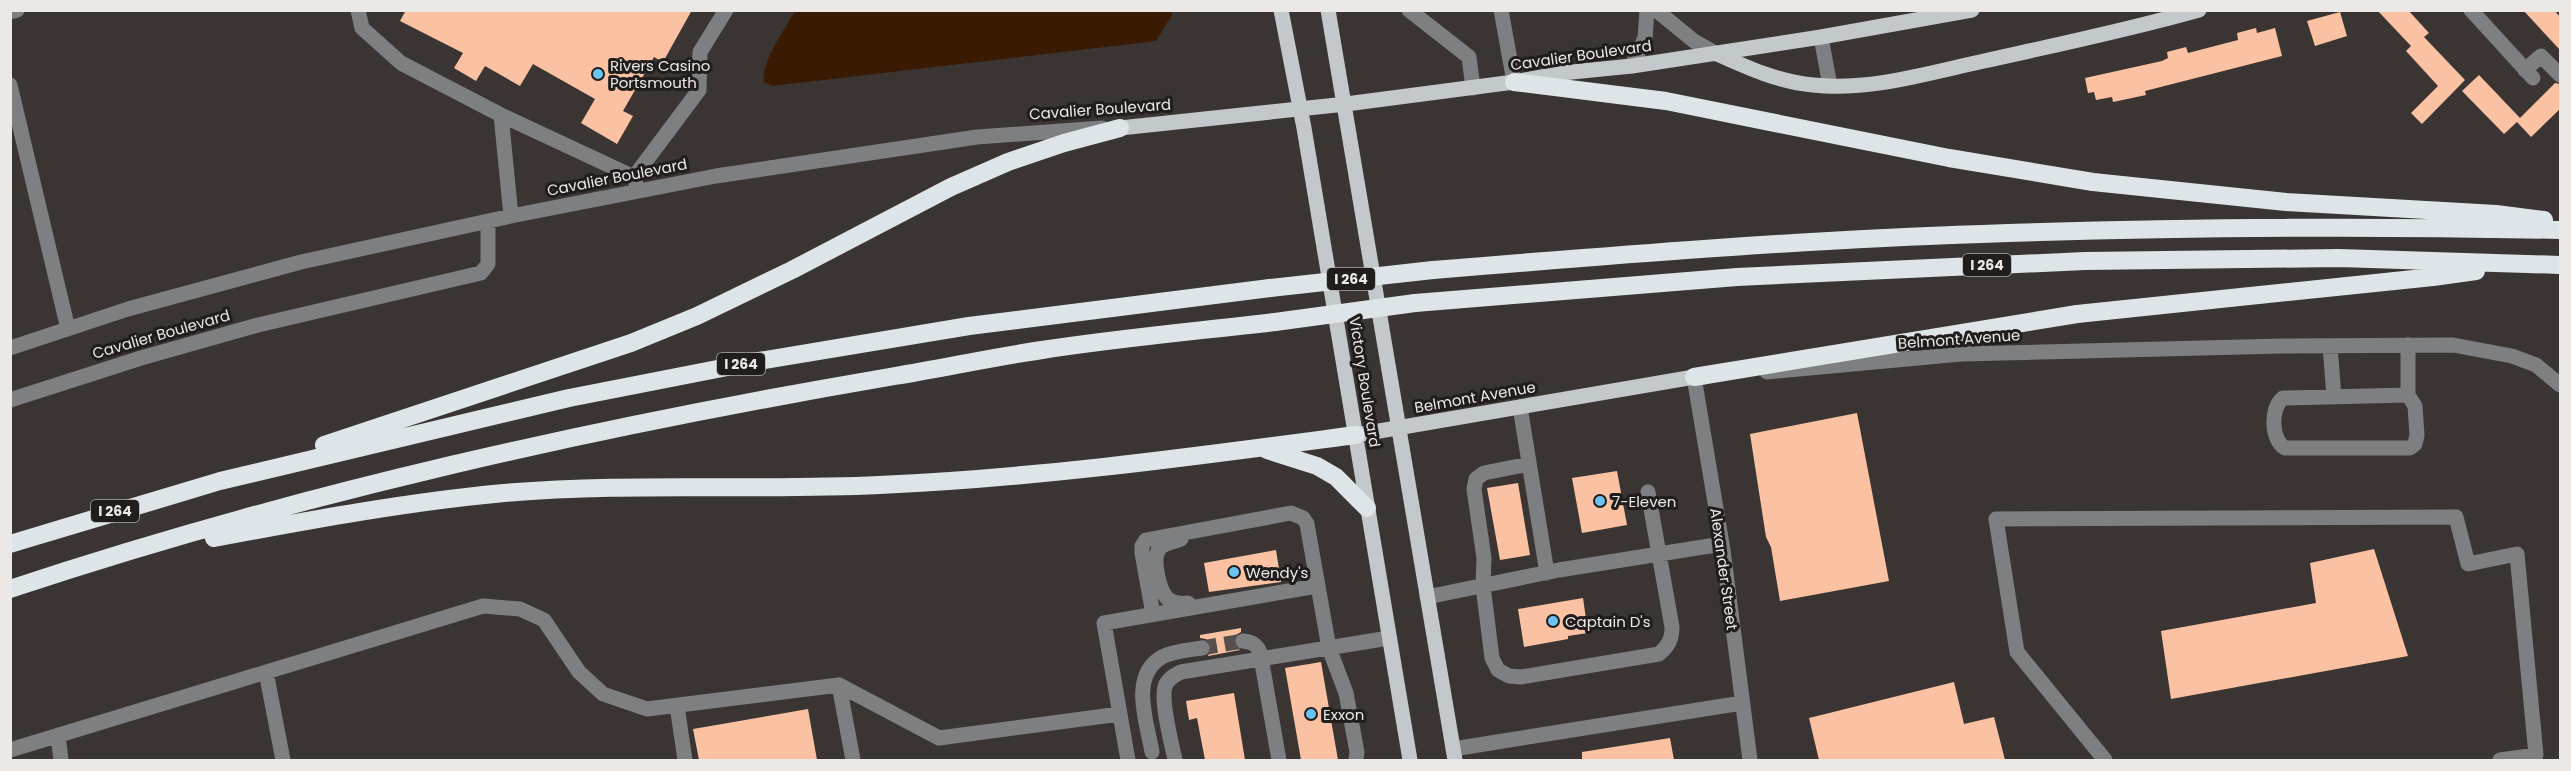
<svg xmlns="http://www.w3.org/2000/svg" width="2571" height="771" font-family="Poppins,sans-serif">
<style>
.water{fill:#3b1a04}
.building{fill:#fac2a2}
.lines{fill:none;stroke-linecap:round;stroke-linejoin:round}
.minor-tunnel{stroke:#55504e;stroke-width:15;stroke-dasharray:15 8;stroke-linecap:butt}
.minor{stroke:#7d7f81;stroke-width:15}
.major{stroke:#c3c8cb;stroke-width:15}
.highway{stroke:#dee5e8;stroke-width:18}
.highway-bridge{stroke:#dee5e8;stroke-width:18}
.poi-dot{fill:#6ac3f1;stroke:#201d1c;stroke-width:2}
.labels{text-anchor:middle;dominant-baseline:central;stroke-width:6;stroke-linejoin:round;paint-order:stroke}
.shield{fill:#201d1c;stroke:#aeaba9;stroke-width:1.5}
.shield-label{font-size:14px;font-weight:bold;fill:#ebe8e6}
.street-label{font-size:15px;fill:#ebe8e6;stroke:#201d1c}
.poi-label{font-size:15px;fill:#ebe8e6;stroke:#201d1c;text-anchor:start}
</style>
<rect width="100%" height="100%" fill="#3a3533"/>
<path class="water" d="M1171,10L1172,15L1156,41L772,86L764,82C760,63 786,28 795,11Z"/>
<path class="building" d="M406,10H692L663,62L654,57L623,111L633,116L617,144L581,123L595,99L533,64L520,86L485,66L476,81L454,68L463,53L400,21Z
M2377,10H2408L2429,33L2424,37L2465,80L2422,124L2411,113L2438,86L2406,51L2411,46Z
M2523,10H2554L2560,17V50Z
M2340,12L2347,36L2315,46L2307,21Z
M2256,28L2257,33L2275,28L2282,56L2145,91L2146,95L2113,102L2112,97L2096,100L2094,92L2088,93L2085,78L2162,61L2168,58L2167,52L2186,47L2188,53L2238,40L2237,33Z
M2479,75L2520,118L2555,83L2560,84V109L2531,137L2517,122L2504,134L2462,91Z
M1857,413L1889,581L1780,601L1771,547L1766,537L1750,434Z
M1617,471L1627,525L1582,533L1572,478Z
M1518,483L1530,555L1500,560L1487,488Z
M2374,549L2408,656L2171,699L2161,631L2316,603L2310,563Z
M1276,550L1281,582L1209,592L1204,563Z
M1583,598L1588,633L1568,636V639L1524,647L1518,609Z
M1241,628V632L1236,635L1233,640L1234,645L1240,650L1208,656L1211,646L1206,639L1200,638V635Z
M1321,662L1338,760H1301L1285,668Z
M1954,682L1964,724L1994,717L2005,760H1819L1809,718Z
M1234,693L1245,760H1205L1197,718L1189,720L1186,701Z
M808,709L817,760H699L693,729Z
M1670,738L1674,760H1582V752Z"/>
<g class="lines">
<path class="minor-tunnel" d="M1202,648L1243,641"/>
<path class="minor" d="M358,10L362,28L401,63L501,115L634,177L638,191
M1409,10L1469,57L1473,88
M1501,10L1514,82
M1656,10L1694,41L1717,54
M2471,10L2533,78
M10,12L17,10
M1821,37L1830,86
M1632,66L1645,38L1647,10
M2525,70L2541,56L2560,75
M10,85L68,329
M501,115L511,216
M634,177L699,90L700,52L726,10
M2408,345V395L2415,406L2417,435L2415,444L2410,448H2285C2271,440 2270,408 2283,398L2408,395
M2330,346L2334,397
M10,348L128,309L301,262L511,216L716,176L977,137L1102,128
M1767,372L1961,354L2282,346L2453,345L2512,356L2536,365L2560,385
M1704,377H1694L1723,550L1750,760
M10,400L141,358L258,325L481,273L488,264V222
M1520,407L1547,573
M1529,464L1484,473L1476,479L1474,489L1484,558L1483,586L1492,658L1498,670L1509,676L1521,677L1659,654C1669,645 1672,639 1672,627L1648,492
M1181,539C1174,542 1163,543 1159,549C1152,560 1159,592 1169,600C1176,604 1181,604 1188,603
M1427,597L1559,570L1722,544
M1153,614L1142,553V546L1146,540L1291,513L1303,518L1307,524L1329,648L1346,693L1357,752L1356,760
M1243,641C1252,642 1256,644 1260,652L1279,760
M266,672L283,760
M839,685L853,760
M677,706L685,760
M58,735L61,760
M1453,749L1742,703
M10,750L483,606L520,609L544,620L579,672L603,694L647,709L839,685L939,738L1120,714
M1152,752C1147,722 1129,676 1162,657C1173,651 1189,650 1202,648
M1128,760L1104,623L1317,586
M1175,760C1172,744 1159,698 1166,684C1170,677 1175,675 1181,672L1389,638
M2105,760L2017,652L1996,519L2456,517L2468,564L2517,554L2536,755L2500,760"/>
<path class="major" d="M1281,10L1304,128L1410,760
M1328,10L1455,760
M1717,54C1748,68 1779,82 1813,85C1870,91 1929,73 1984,61C2056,45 2128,30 2199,10
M1120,128L1346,104L1514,82L1562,73L1632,66L1821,37L1972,10
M1356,435L1694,377"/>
<path class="highway" d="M1514,82L1666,101L1949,158L2093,182L2286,202L2496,214L2544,220
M1433,270C1616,255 1799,240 1982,234C2175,227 2368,226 2560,230
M1415,303L1737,277L2085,261L2339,258L2560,265
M1694,377L2077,314L2433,277L2476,271
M324,445L631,343L697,316L792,270L951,187L1008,162L1064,143L1120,128
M1267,450L1317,466L1336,477L1367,508
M214,538C310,520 407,502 504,493C629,482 754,491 879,485C1039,478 1197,456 1356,435
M10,544L220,481L569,398L753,362L969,326L1270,288
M10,589C299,493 596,427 895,376C944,368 993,357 1042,350C1120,338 1198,331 1275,322"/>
<path class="highway-bridge" d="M1270,288L1433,270
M1275,322L1415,303"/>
</g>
<g class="poi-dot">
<circle cx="598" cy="74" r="6"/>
<circle cx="1600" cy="501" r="6"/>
<circle cx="1234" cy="572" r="6"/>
<circle cx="1553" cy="621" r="6"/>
<circle cx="1311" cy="714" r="6"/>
</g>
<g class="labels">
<g class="shield">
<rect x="1963" y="254" width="48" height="22" rx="4.5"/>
<rect x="1327" y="268" width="48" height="22" rx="4.5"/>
<rect x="717" y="353" width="48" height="22" rx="4.5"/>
<rect x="91" y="500" width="48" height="22" rx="4.5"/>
</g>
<g class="shield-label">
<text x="1987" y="265">I 264</text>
<text x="1351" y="279">I 264</text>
<text x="741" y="364">I 264</text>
<text x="115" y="511">I 264</text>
</g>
<g class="street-label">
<text transform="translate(1581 55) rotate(-8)">Cavalier Boulevard</text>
<text transform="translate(1100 109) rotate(-4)">Cavalier Boulevard</text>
<text transform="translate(617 177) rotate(-11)">Cavalier Boulevard</text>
<text transform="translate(161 334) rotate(-16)">Cavalier Boulevard</text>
<text transform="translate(1959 339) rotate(-4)">Belmont Avenue</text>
<text transform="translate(1365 382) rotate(81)">Victory Boulevard</text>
<text transform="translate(1475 397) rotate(-10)">Belmont Avenue</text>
<text transform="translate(1724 569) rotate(82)">Alexander Street</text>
</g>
<g class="poi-label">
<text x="610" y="65">Rivers Casino<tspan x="610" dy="17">Portsmouth</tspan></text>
<text x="1612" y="501">7-Eleven</text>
<text x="1246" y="572">Wendy's</text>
<text x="1565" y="621">Captain D's</text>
<text x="1323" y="714">Exxon</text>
</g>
</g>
<rect width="2571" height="771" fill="none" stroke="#ebe8e6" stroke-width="24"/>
</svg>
